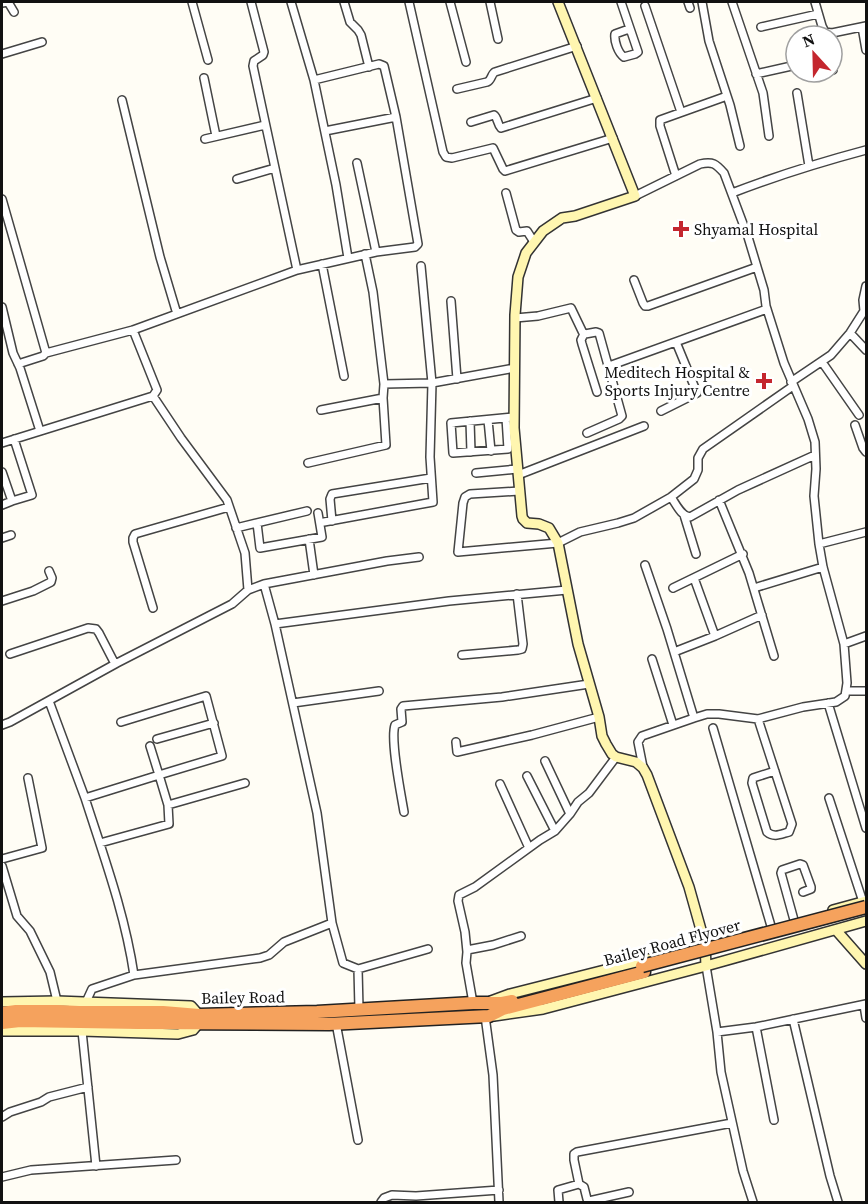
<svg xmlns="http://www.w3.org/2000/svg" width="868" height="1204" font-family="'Source Serif 4',serif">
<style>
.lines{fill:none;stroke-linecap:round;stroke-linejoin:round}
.street-casing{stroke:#444;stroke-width:10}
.secondary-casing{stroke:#333;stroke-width:12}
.highway-casing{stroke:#222;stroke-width:15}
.street{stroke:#fff;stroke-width:7}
.secondary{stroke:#fff6b0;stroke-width:9}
.highway{stroke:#f5a25d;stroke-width:12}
.highway-bridge-casing{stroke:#222;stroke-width:15;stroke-linecap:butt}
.highway-bridge{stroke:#f5a25d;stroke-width:12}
.poi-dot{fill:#c4262e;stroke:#fff;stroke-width:2}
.labels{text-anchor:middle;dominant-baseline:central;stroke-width:6;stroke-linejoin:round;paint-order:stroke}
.poi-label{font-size:16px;fill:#111;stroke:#fff;text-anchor:start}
.street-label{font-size:16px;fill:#111;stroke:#fff}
</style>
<rect width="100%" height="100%" fill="#fffdf5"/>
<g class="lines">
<g class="street-casing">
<path id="street" d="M192,2L208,60
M251,2L264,52L263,55L254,61L253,66L297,270
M291,2L314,80L336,185L348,258
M344,2L350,22L358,30L361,35L369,67
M409,2L443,152L446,157L452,158L493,148L503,169L505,171L613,138
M450,2L466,62
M490,2L498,39
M621,2L638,52L635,54L624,57C618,53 614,41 615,34L629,29
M688,2L690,8
M702,2L709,41L730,105L740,146
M732,2L763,93L769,136
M815,2L822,26L825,32L832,33L866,26
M2,3L8,2L14,12
M645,6L681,112
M761,27L818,14
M862,27L866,50
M2,54L42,42
M832,66L833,70
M756,74L796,65
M204,78L216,136
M457,89L487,82C492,80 491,74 495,72L577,46
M797,93L809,166
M122,100L160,257L177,314
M471,122L494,115C498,118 497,124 501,128L597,98
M325,131L396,117
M205,139L265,125
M357,163L376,252
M676,176L660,126V120L727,96
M237,179L275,168
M506,193L516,230L519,232L527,231L534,242
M732,193C776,176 821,162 866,150
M635,196L700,164C713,161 716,164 724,173L748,237L764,290L766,306L784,363L808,419L815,442L816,469L814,496L819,544L823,567L844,644L847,683L845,696L836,702L803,707L758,719L719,714H707L694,718L642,736L638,742L643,767
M2,199L46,353L43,356L18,364
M322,264L344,376
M421,266L432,383L515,368
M634,280L643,303L645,306H648L757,267
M451,301L457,379
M2,307L13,353L20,368L40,431
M515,318L538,316L571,308L583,333L585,334L596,332L599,333L622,416L619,419L587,433
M850,333L866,350
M584,334L581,340L582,344L597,392
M46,353L133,330
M822,362L859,415
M609,366L767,309
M791,382L831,355L850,333L864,311L863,300L866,286
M153,396L181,438L227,500L245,553L248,590
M321,410L383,398
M661,411L697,393L676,342
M506,418L508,449L453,453L451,423L514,417
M488,420L491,451
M470,421L471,452
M855,425L863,448L866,452
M2,443L153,396L157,390L133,330L297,270L376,252L415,247L418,244L396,117L384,66L379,64L314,80
M308,463L386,445L383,398L384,384L373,292L365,254
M2,472L12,501L32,495L14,439
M476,473L517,469
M518,475L644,426
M519,491L470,494L465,497L463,503L458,552L558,543L580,532L618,523L634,518L671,497L694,479L698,470V458L703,449L793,386
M671,497C676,504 681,516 690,517L738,490L815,455
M719,500L749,573L774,656
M2,505L12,501
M684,515L696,554
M332,521L330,499L332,494L431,478
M324,522L433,502L430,457L432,383L384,384
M257,523L260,548L322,537L318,513
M236,528L307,511
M2,538L11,535
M309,539L314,575
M819,544L866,532
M645,565L667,629L694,718
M694,578L715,636L762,615
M264,584L275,624
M673,588L743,554
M754,588L823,567
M2,601L33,591L51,582L52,578L49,571
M153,608L133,542V538L135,534L229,507
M844,644L866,636
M674,652L715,636
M10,654L88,628L96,629L99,633L115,664
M462,655L518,650L522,649L523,644L517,594
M652,659L673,725
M847,691H866
M49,701L85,798L159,775L150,746
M293,703L379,691
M828,703L866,828
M758,719C769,754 781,789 792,824L789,832C781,834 774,838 767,832L752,783L753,778L775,771
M121,722L206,696L222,756L159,775L168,805L245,783
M2,725L10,722L117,663L232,604L248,590L264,584L387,561L419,557
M713,728L771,926
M157,739L214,723
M456,742L457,752L532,735L599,717
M545,761L570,814
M527,776L555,831
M500,784L529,848
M85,798C104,857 125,914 134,975
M829,798L863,902
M404,812C401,794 390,740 395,725L402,722L401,709L403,706L502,697L589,684
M100,843L169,824L168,805
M2,859L42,848L28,778
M2,866L17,916L30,931L50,972L57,1001
M794,920L781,873L782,870L800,864L803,865L811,887V889L803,892
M428,949L358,969L343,963L332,923L317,813L275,624L449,601L567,590
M467,950L493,945L521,936
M706,966L717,1032L721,1072L743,1171L753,1202
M358,969L359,1009
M86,1002L92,989L134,975L260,958L269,955L284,942L332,923
M473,1003L466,963L467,952L465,932L458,901L459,895L475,887L540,840L555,831L570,814L578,802L589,793L616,757
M864,1005L866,1018
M485,1016L493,1075L499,1202
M793,1019L830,1176L838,1202
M336,1023L358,1140
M756,1027L774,1120
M82,1031L96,1166
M717,1032L756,1027L866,1004
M2,1117L10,1112L41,1102L49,1097L88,1087
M2,1177L31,1170L176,1160
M579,1184L584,1187L587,1199L589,1201L629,1192
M381,1202L384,1198L392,1195L416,1196L499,1190
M559,1202L558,1190L579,1184L574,1160V1154L577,1152L732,1123"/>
</g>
<g class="secondary-casing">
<path id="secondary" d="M558,2L635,196L575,216L562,218L543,231L526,253L518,277L515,315L514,428L522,516L523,519L527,523L539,524L549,528L558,543L578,644L599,717L602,736L606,744L612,754L616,757L636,762L643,768L647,775L689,887L705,944L706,966
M833,910L866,901
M836,930L866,964
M491,1001L510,994L648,959
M2,1002L57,1001L191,1006L199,1015
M494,1016L543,1009L706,966L866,921
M2,1031H82L178,1034L193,1030L199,1023"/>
</g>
<g class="highway-casing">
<path id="highway" d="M2,1013L16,1011H57L79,1012H163L199,1015L317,1012L473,1003H502L512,1001
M2,1023L20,1021L140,1023L329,1024L489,1016L503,1009L644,972"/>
</g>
<use href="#street" class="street"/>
<use href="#secondary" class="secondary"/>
<use href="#highway" class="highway"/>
<g class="highway-bridge-casing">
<path id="highway-bridge" d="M642,966L866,907"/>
</g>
<use href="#highway-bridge" class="highway-bridge"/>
</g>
<g class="poi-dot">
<path d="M678 220h6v6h6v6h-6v6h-6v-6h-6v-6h6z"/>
<path d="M761 372h6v6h6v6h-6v6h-6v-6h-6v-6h6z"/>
</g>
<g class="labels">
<g class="poi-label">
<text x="694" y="229">Shyamal Hospital</text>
<text x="750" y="372" text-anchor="end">Meditech Hospital &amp;<tspan x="750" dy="18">Sports Injury Centre</tspan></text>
</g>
<g class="street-label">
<text transform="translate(672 942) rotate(-15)">Bailey Road Flyover</text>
<text transform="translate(243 997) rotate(-1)">Bailey Road</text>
</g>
</g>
<rect width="868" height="1204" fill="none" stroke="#111111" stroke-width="6"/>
<g transform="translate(814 54) rotate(338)"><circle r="28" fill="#ffffff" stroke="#a0a0a0" stroke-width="1.5"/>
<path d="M0-4.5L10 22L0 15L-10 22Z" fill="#c4262e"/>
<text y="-9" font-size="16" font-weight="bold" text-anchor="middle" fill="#111111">N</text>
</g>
</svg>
